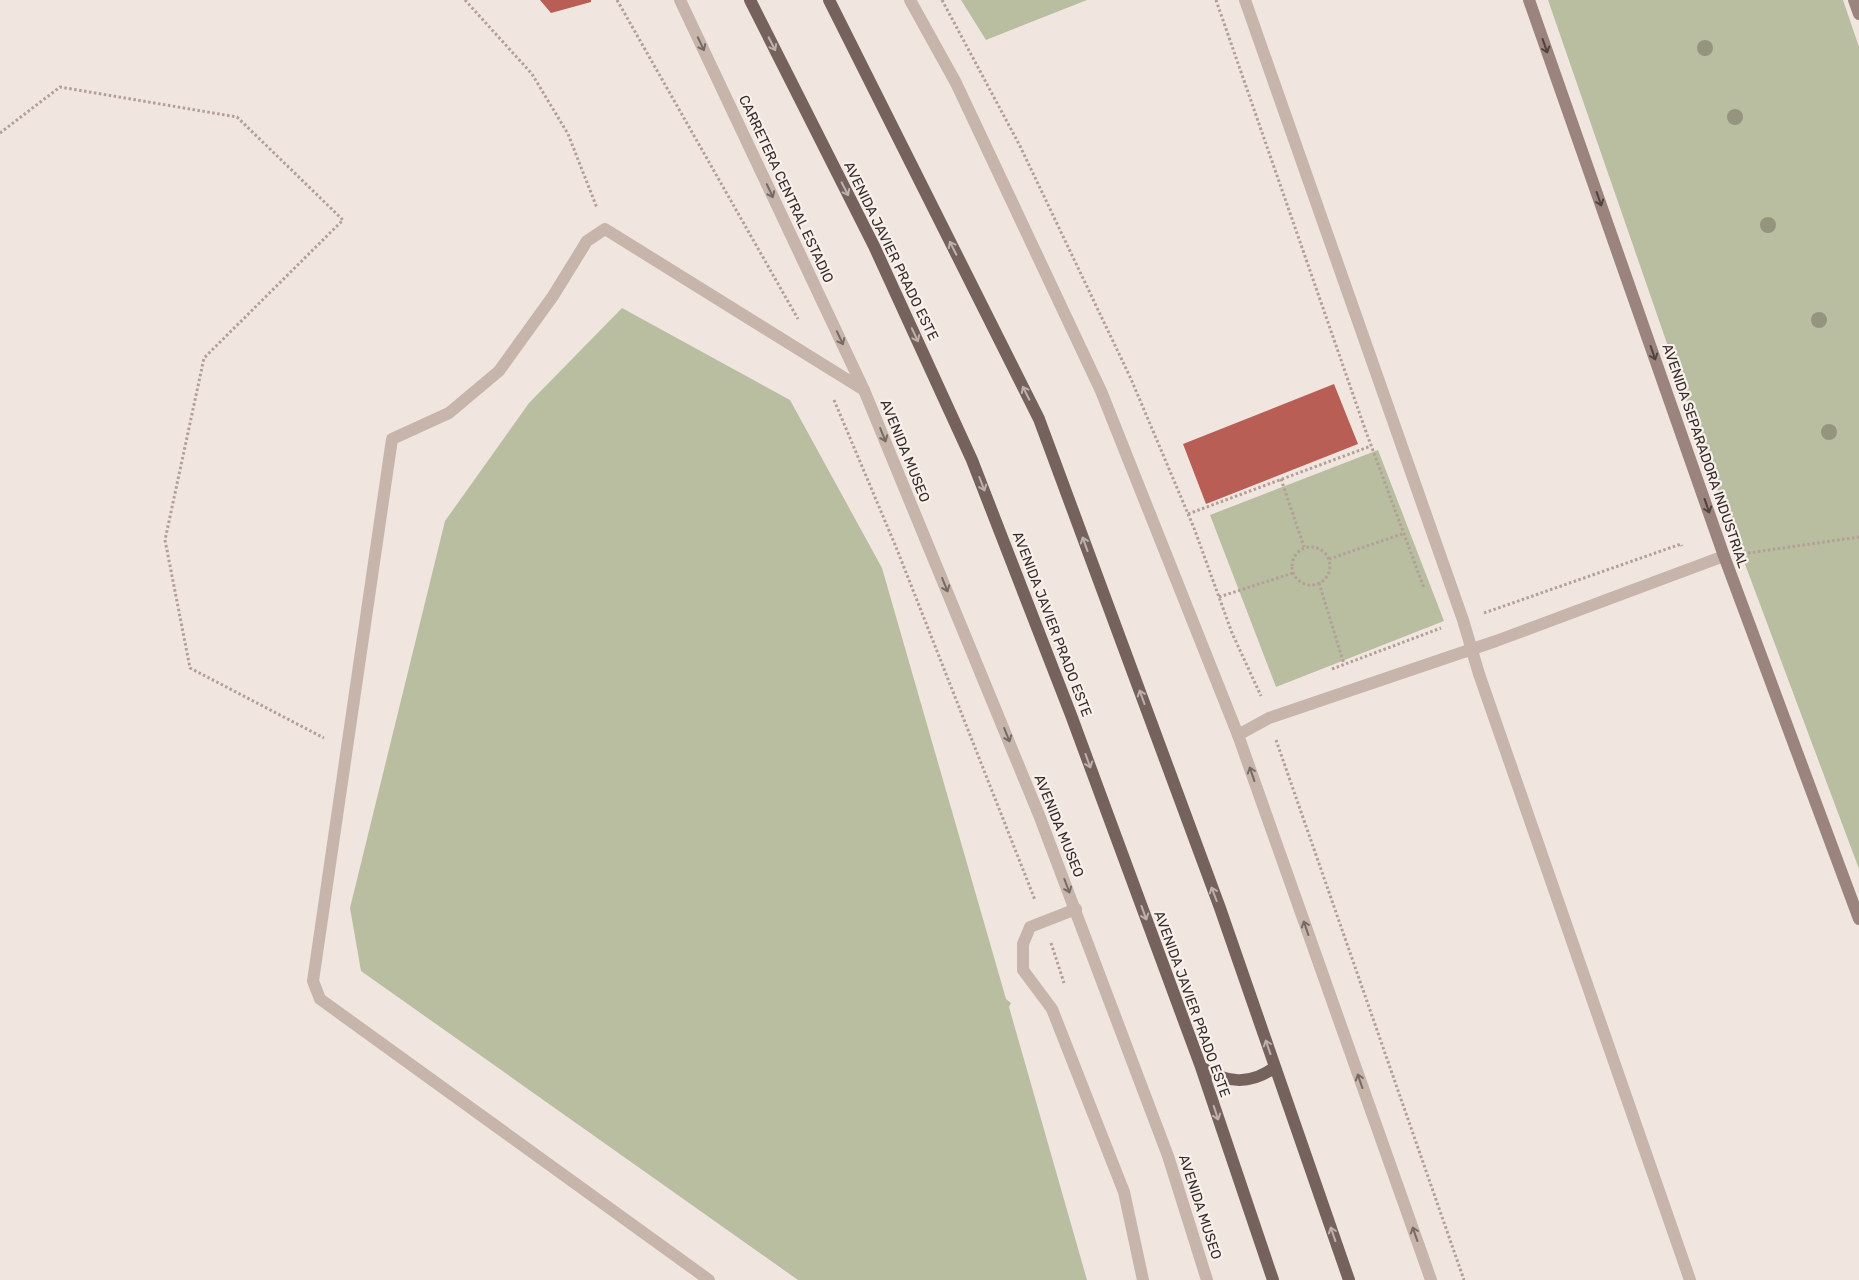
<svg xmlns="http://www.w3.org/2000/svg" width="1859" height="1280" font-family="Rubik,sans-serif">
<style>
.green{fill:#b9bea1}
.building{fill:#b95e55}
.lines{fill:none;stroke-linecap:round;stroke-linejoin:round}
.path{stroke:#b39f97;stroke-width:3;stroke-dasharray:2.5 2.5;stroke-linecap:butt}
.service{stroke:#c7b5ac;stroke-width:12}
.minor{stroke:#c7b5ac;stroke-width:12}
.tertiary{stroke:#c7b5ac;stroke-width:12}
.secondary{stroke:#9b847e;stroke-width:12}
.primary{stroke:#76625d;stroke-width:12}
.tree{fill:#95957f}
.oneway{stroke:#776a64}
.oneway2{stroke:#beb0ab}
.oneway3{stroke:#4f423f}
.labels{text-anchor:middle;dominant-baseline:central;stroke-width:4.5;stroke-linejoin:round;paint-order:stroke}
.street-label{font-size:14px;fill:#362c2a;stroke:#f8f0eb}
</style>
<rect width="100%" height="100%" fill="#f0e6df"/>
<path class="green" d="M961,0H1087L986,40Z
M1548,0H1843L1859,47V869L1724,508Z
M622,308L790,400L882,568L1006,999L1011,1003L1009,1007L1087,1280H798L361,971L350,908L445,521L529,403Z
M1378,450L1444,621L1276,687L1210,515Z"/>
<path class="building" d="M540,0H591V2L551,13Z
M1334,384L1358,444L1206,504L1183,444Z"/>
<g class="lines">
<path class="path" d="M465,0L532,74L568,134L597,208
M617,0L798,319
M942,0L1020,146L1131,379L1194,528L1232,633L1261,696
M1216,0L1365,429L1424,588
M0,133L60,87L237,117L343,220L204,358L165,540L190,668L324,738
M834,400L896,547L1035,900
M1281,479L1304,547
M1188,514L1371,446
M1292 566a19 19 0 1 1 38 0a19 19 0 1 1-38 0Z
M1748,553L1859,537
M1329,559L1402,534
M1319,583L1344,664
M1219,597L1293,573
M1484,613L1681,544L1682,546
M1332,669L1441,628
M1276,740L1464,1280
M1051,943L1064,983"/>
<path class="service" d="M1076,909L1030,927L1023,944V970L1052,1009L1124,1192L1143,1280
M709,1280L320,999L313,981L392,439L449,413L499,371L553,296L587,241L605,229L864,390"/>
<path class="minor" d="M1245,0L1463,620L1479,674L1690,1280
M1238,735L1269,718L1496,641L1724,556"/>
<path class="tertiary" d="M680,0L864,390L1039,815L1168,1156L1207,1280
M910,0L956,83L1101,391L1238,735L1431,1280"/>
<path class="secondary" d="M1529,0L1724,556L1859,919
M1854,0L1859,14"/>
<path class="primary" d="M750,0L874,246L972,460L1071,715L1201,1067L1273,1280
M829,0L1039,419L1220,908L1349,1280
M1201,1067C1226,1083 1250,1086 1275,1067"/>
</g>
<g class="tree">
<circle cx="1705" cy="48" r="8"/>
<circle cx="1735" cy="117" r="8"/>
<circle cx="1768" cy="225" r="8"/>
<circle cx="1819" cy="320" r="8"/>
<circle cx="1829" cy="432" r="8"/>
</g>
<defs><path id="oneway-shaft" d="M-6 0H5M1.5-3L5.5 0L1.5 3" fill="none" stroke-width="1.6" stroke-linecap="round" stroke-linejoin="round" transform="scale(1.25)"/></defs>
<g class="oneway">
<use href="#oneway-shaft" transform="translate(701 44) rotate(65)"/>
<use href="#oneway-shaft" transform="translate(770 191) rotate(65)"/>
<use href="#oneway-shaft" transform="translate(840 338) rotate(65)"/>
<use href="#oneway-shaft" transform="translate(883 435) rotate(68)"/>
<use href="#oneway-shaft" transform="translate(945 585) rotate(68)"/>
<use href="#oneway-shaft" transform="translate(1007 735) rotate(68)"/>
<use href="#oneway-shaft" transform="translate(1252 774) rotate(-109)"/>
<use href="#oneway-shaft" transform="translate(1067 886) rotate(69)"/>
<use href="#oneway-shaft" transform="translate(1306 928) rotate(-109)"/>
<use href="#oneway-shaft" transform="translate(1360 1081) rotate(-109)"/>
<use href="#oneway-shaft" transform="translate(1415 1234) rotate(-109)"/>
</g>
<g class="oneway2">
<use href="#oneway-shaft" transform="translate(772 44) rotate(63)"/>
<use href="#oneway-shaft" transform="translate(845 189) rotate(63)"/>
<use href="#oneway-shaft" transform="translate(953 248) rotate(-117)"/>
<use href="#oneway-shaft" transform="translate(915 335) rotate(65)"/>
<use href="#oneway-shaft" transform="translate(1026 393) rotate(-117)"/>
<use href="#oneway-shaft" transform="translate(982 484) rotate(69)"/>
<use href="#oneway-shaft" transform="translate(1085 544) rotate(-110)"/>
<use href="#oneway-shaft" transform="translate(1142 697) rotate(-110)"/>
<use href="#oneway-shaft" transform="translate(1088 761) rotate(70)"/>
<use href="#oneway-shaft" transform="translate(1214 894) rotate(-111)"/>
<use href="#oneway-shaft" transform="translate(1144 913) rotate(70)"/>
<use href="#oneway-shaft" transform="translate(1268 1047) rotate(-109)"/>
<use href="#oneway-shaft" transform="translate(1216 1113) rotate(72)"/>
<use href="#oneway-shaft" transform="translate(1333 1234) rotate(-109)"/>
</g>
<g class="oneway3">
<use href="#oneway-shaft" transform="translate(1545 46) rotate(71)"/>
<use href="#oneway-shaft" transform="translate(1599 199) rotate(71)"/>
<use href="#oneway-shaft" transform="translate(1653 353) rotate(71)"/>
<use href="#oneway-shaft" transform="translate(1707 506) rotate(71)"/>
</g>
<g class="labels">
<g class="street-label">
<text transform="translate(786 189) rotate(65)">CARRETERA CENTRAL ESTADIO</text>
<text transform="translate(891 251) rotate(64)">AVENIDA JAVIER PRADO ESTE</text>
<text transform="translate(905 451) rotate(68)">AVENIDA MUSEO</text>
<text transform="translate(1705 456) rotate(71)">AVENIDA SEPARADORA INDUSTRIAL</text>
<text transform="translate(1052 624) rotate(69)">AVENIDA JAVIER PRADO ESTE</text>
<text transform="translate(1059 826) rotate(68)">AVENIDA MUSEO</text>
<text transform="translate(1192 1004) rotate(70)">AVENIDA JAVIER PRADO ESTE</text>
<text transform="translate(1200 1207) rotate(72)">AVENIDA MUSEO</text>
</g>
</g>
</svg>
